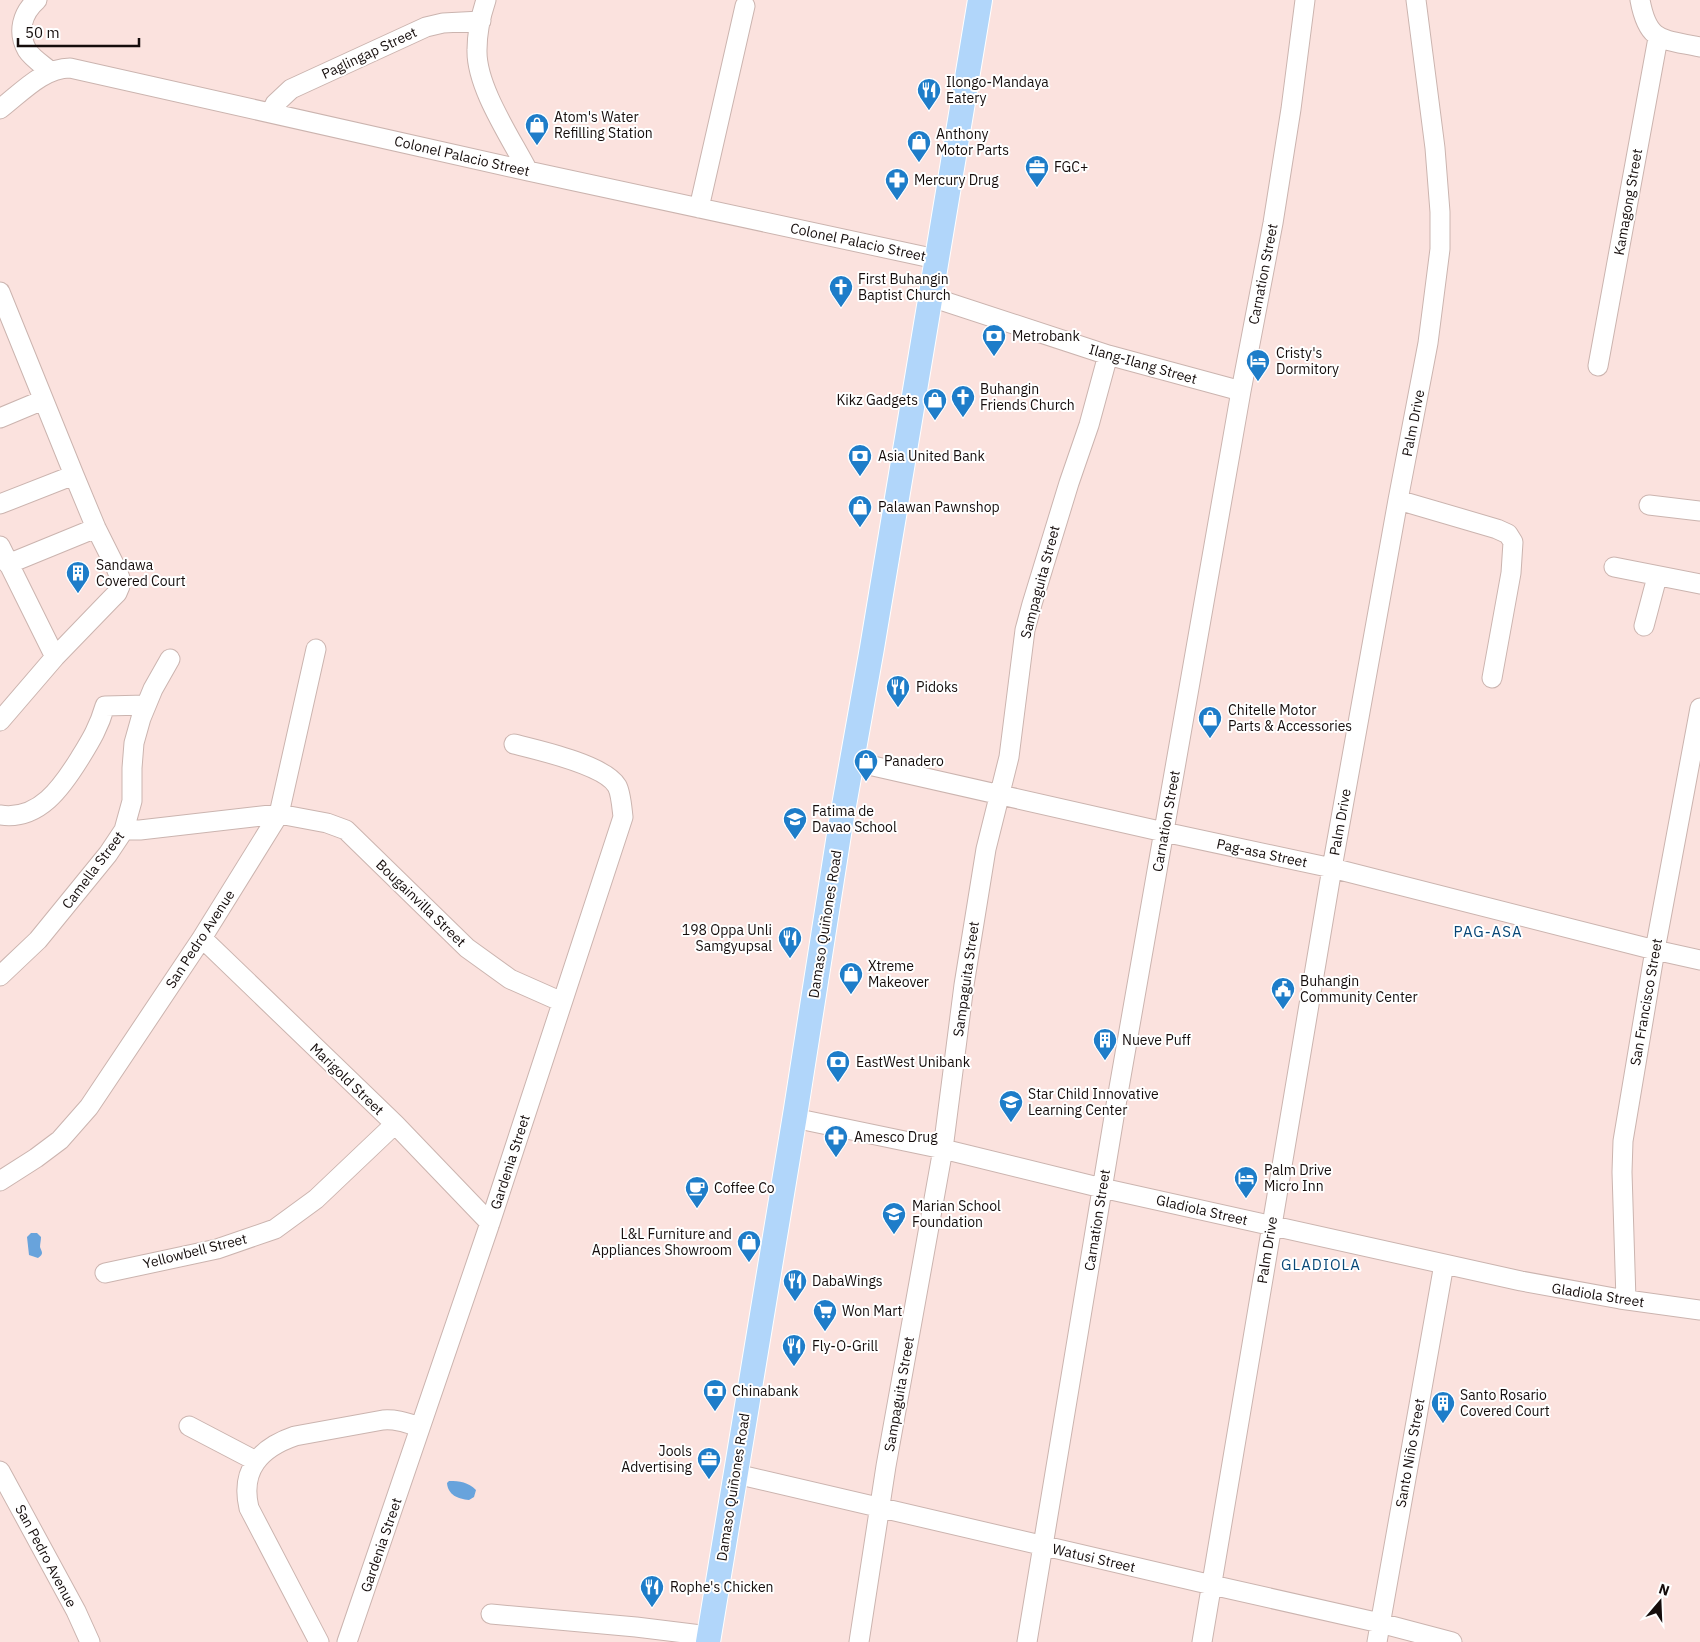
<svg xmlns="http://www.w3.org/2000/svg" width="1700" height="1642" font-family="'IBM Plex Sans',sans-serif">
<style>
.water{fill:#68a3dc}
.lines{fill:none;stroke-linecap:round;stroke-linejoin:round}
.minor-casing{stroke:#cbb4af;stroke-width:21}
.major-casing{stroke:#fff;stroke-width:26}
.minor{stroke:#fff;stroke-width:19}
.major{stroke:#b1d6fa;stroke-width:24}
.labels{text-anchor:middle;dominant-baseline:central;stroke-width:4;stroke-linejoin:round;paint-order:stroke}
.street-label{font-size:14px;fill:#150d0c;stroke:#fff}
.poi-label{font-size:14px;fill:#150d0c;stroke:#fff;text-anchor:start}
.neighbourhood-label{font-size:15px;letter-spacing:1px;fill:#084777;stroke:#fff}
</style>
<rect width="100%" height="100%" fill="#fbe2de"/>
<path class="water" d="M31,1233H37L41,1237C41,1240 40,1244 40,1247C42,1253 44,1253 38,1258L29,1255L27,1237Z
M449,1481C460,1481 468,1482 476,1490L474,1497L469,1500C458,1499 448,1495 447,1483Z"/>
<g class="lines">
<g class="minor-casing">
<path id="minor" d="M37,0C22,13 17,32 27,50C32,58 43,65 50,71
M486,0C481,15 477,34 477,50C476,87 511,138 528,171
M1640,0C1648,43 1662,39 1700,47
M0,109C21,93 43,68 70,68L528,171L936,259
M271,113L275,104L291,89L426,27L443,23L481,21
M699,208L745,6
M0,292L74,475L96,528L116,568L120,578V586L117,593L111,599L55,657L0,721
M931,297L1108,355L1241,391
M1598,366L1658,38
M0,418L43,400
M1398,500L1497,529L1508,534L1513,542L1511,573L1492,678
M0,504L74,475
M1649,505L1700,511
M0,546L55,657
M8,564L96,528
M1614,567L1700,584
M1644,626L1657,577
M851,761L1164,832L1332,868L1655,950L1700,960
M0,815C39,821 62,787 80,758C91,740 99,727 105,706L146,705
M124,830H140L279,814L327,823L346,830L467,948L510,979L562,1002
M202,938L395,1124L490,1223
M0,976L38,940L108,854L124,830L132,801V768L134,743L141,718L153,689L170,659
M794,1118L943,1149L1102,1188L1521,1281L1620,1299L1700,1310
M0,1181L36,1158L60,1140L89,1107L202,938L279,814L316,649
M105,1273L217,1249L275,1229L316,1199L395,1124
M1626,1300L1622,1172L1623,1141L1655,950L1700,708
M189,1426L256,1461
M0,1471L76,1611L90,1642
M736,1474L1212,1585L1380,1623L1452,1642
M491,1614L636,1627L709,1636
M319,1642L249,1508C240,1470 260,1448 295,1436L383,1420C397,1419 407,1423 420,1427
M347,1642L490,1223L623,817C622,809 621,793 617,786C605,765 538,750 514,744
M859,1642L886,1466L943,1149L964,985L986,849L1009,757L1025,630L1032,604L1069,483L1089,425L1108,355
M1027,1642L1116,1105L1241,391L1273,223L1291,109L1305,0
M1202,1642L1332,868L1398,500L1428,343L1440,249V212L1435,148L1416,0
M1377,1642L1444,1264"/>
</g>
<g class="major-casing">
<path id="major" d="M708,1642L796,1109L840,828L872,648L980,0"/>
</g>
<use href="#minor" class="minor"/>
<use href="#major" class="major"/>
</g>
<defs>
<g id="restaurant-pin" transform="scale(1.25)"><path d="M0 17L-7.5 6A9.5 9.5 0 1 1 7.5 6Z" fill="#1e7dc9" stroke="#fff"/><path d="M-5-6h1v4h1v-4h1v4h1v-4h1v5L-1.5 .5V6h-2V.5L-5-1ZM5-6V6H3V1.5H1.5Q1.5-4 5-6Z" fill="#fff"/></g>
<g id="shop-pin" transform="scale(1.25)"><path d="M0 17L-7.5 6A9.5 9.5 0 1 1 7.5 6Z" fill="#1e7dc9" stroke="#fff"/><path d="M-5-2.5h2.3a2.7 3.5 0 0 1 5.4 0H5L5.5 6h-11ZM-1.5-2.5h3a1.5 2.3 0 0 0-3 0Z" fill="#fff"/></g>
<g id="office-pin" transform="scale(1.25)"><path d="M0 17L-7.5 6A9.5 9.5 0 1 1 7.5 6Z" fill="#1e7dc9" stroke="#fff"/><path d="M-6-3h4V-5.5h4V-3h4V5H-6ZM-1-4.5V-3h2v-1.5ZM-6 0V1H6V0Z" fill="#fff"/></g>
<g id="pharmacy-pin" transform="scale(1.25)"><path d="M0 17L-7.5 6A9.5 9.5 0 1 1 7.5 6Z" fill="#1e7dc9" stroke="#fff"/><path d="M-2-6h4v4h4v4h-4v4h-4v-4h-4v-4h4Z" fill="#fff"/></g>
<g id="church-pin" transform="scale(1.25)"><path d="M0 17L-7.5 6A9.5 9.5 0 1 1 7.5 6Z" fill="#1e7dc9" stroke="#fff"/><path d="M-1.2-6h2.4v3.5h3.3v2.4h-3.3V6h-2.4V-.1h-3.3v-2.4h3.3Z" fill="#fff"/></g>
<g id="bank-pin" transform="scale(1.25)"><path d="M0 17L-7.5 6A9.5 9.5 0 1 1 7.5 6Z" fill="#1e7dc9" stroke="#fff"/><path d="M-6-4H6V4H-6ZM0-2.3a2.3 2.3 0 1 0 0 4.6a2.3 2.3 0 1 0 0-4.6Z" fill="#fff"/></g>
<g id="hotel-pin" transform="scale(1.25)"><path d="M0 17L-7.5 6A9.5 9.5 0 1 1 7.5 6Z" fill="#1e7dc9" stroke="#fff"/><path d="M-6-4.5h1.5V1H6V5H4.5V3h-9V5H-6ZM-4 0a1.8 1.8 0 1 1 3.6 0ZM.5 0V-2.5h3Q6-2.5 6 0Z" fill="#fff"/></g>
<g id="building-pin" transform="scale(1.25)"><path d="M0 17L-7.5 6A9.5 9.5 0 1 1 7.5 6Z" fill="#1e7dc9" stroke="#fff"/><path d="M-4-6H4V6H1V3H-1V6H-4ZM-2.5-4.3h1.7v1.8h-1.7ZM.8-4.3h1.7v1.8H.8ZM-2.5-1h1.7V.8h-1.7ZM.8-1h1.7V.8H.8Z" fill="#fff"/></g>
<g id="school-pin" transform="scale(1.25)"><path d="M0 17L-7.5 6A9.5 9.5 0 1 1 7.5 6Z" fill="#1e7dc9" stroke="#fff"/><path d="M0-5L7-2L0 1L-7-2ZM-4 1L0 2.5L4 1V4Q0 6-4 4Z" fill="#fff"/></g>
<g id="civic-pin" transform="scale(1.25)"><path d="M0 17L-7.5 6A9.5 9.5 0 1 1 7.5 6Z" fill="#1e7dc9" stroke="#fff"/><path d="M-.6-6.5H3V-4.5H.6V-3L4-1V1h2V6H-6V1h2V-1L-.6-3ZM-1.2 2.5V6h2.4V2.5Z" fill="#fff"/></g>
<g id="cafe-pin" transform="scale(1.25)"><path d="M0 17L-7.5 6A9.5 9.5 0 1 1 7.5 6Z" fill="#1e7dc9" stroke="#fff"/><path d="M-5.5-4.5H6V0H3Q3 3.5 0 3.5H-2.5Q-5.5 3.5-5.5 0ZM3-3.2v2h1.7v-2ZM-6 4.5H4V6H-6Z" fill="#fff"/></g>
<g id="supermarket-pin" transform="scale(1.25)"><path d="M0 17L-7.5 6A9.5 9.5 0 1 1 7.5 6Z" fill="#1e7dc9" stroke="#fff"/><path d="M-6-5.5h2.5l.6 2H6L4.5 2H-2.5L-4.4-4H-6ZM-1.5 3.2a1.3 1.3 0 1 0 .1 0ZM3 3.2a1.3 1.3 0 1 0 .1 0Z" fill="#fff"/></g>
</defs>
<g fill-rule="evenodd">
<use href="#restaurant-pin" x="929" y="90"/>
<use href="#shop-pin" x="537" y="125"/>
<use href="#shop-pin" x="919" y="142"/>
<use href="#office-pin" x="1037" y="167"/>
<use href="#pharmacy-pin" x="897" y="180"/>
<use href="#church-pin" x="841" y="287"/>
<use href="#bank-pin" x="994" y="336"/>
<use href="#hotel-pin" x="1258" y="361"/>
<use href="#church-pin" x="963" y="397"/>
<use href="#shop-pin" x="935" y="400"/>
<use href="#bank-pin" x="860" y="456"/>
<use href="#shop-pin" x="860" y="507"/>
<use href="#building-pin" x="78" y="573"/>
<use href="#restaurant-pin" x="898" y="687"/>
<use href="#shop-pin" x="1210" y="718"/>
<use href="#shop-pin" x="866" y="761"/>
<use href="#school-pin" x="795" y="819"/>
<use href="#restaurant-pin" x="790" y="938"/>
<use href="#shop-pin" x="851" y="974"/>
<use href="#civic-pin" x="1283" y="989"/>
<use href="#building-pin" x="1105" y="1040"/>
<use href="#bank-pin" x="838" y="1062"/>
<use href="#school-pin" x="1011" y="1102"/>
<use href="#pharmacy-pin" x="836" y="1137"/>
<use href="#hotel-pin" x="1246" y="1178"/>
<use href="#cafe-pin" x="697" y="1188"/>
<use href="#school-pin" x="894" y="1214"/>
<use href="#shop-pin" x="749" y="1242"/>
<use href="#restaurant-pin" x="795" y="1281"/>
<use href="#supermarket-pin" x="825" y="1311"/>
<use href="#restaurant-pin" x="794" y="1346"/>
<use href="#bank-pin" x="715" y="1391"/>
<use href="#building-pin" x="1443" y="1403"/>
<use href="#office-pin" x="709" y="1459"/>
<use href="#restaurant-pin" x="652" y="1587"/>
</g>
<g class="labels">
<g class="street-label">
<text transform="translate(369 53) rotate(-25)">Paglingap Street</text>
<text transform="translate(462 156) rotate(13)">Colonel Palacio Street</text>
<text transform="translate(1628 202) rotate(-80)">Kamagong Street</text>
<text transform="translate(858 242) rotate(12)">Colonel Palacio Street</text>
<text transform="translate(1263 274) rotate(-79)">Carnation Street</text>
<text transform="translate(1143 364) rotate(16)">Ilang-Ilang Street</text>
<text transform="translate(1413 423) rotate(-79)">Palm Drive</text>
<text transform="translate(1040 582) rotate(-75)">Sampaguita Street</text>
<text transform="translate(1166 821) rotate(-80)">Carnation Street</text>
<text transform="translate(1340 822) rotate(-80)">Palm Drive</text>
<text transform="translate(1262 853) rotate(12)">Pag-asa Street</text>
<text transform="translate(93 870) rotate(-53)">Camella Street</text>
<text transform="translate(421 903) rotate(44)">Bougainvilla Street</text>
<text transform="translate(825 924) rotate(-81)">Damaso Quiñones Road</text>
<text transform="translate(200 939) rotate(-57)">San Pedro Avenue</text>
<text transform="translate(966 979) rotate(-82)">Sampaguita Street</text>
<text transform="translate(1646 1002) rotate(-80)">San Francisco Street</text>
<text transform="translate(347 1079) rotate(44)">Marigold Street</text>
<text transform="translate(510 1162) rotate(-72)">Gardenia Street</text>
<text transform="translate(1202 1210) rotate(13)">Gladiola Street</text>
<text transform="translate(1097 1220) rotate(-81)">Carnation Street</text>
<text transform="translate(1267 1250) rotate(-81)">Palm Drive</text>
<text transform="translate(195 1251) rotate(-14)">Yellowbell Street</text>
<text transform="translate(1598 1295) rotate(9)">Gladiola Street</text>
<text transform="translate(899 1394) rotate(-80)">Sampaguita Street</text>
<text transform="translate(1410 1453) rotate(-80)">Santo Niño Street</text>
<text transform="translate(733 1487) rotate(-81)">Damaso Quiñones Road</text>
<text transform="translate(381 1545) rotate(-71)">Gardenia Street</text>
<text transform="translate(46 1556) rotate(62)">San Pedro Avenue</text>
<text transform="translate(1094 1558) rotate(13)">Watusi Street</text>
</g>
<g class="poi-label">
<text x="946" y="82">Ilongo-Mandaya<tspan x="946" dy="16">Eatery</tspan></text>
<text x="554" y="117">Atom's Water<tspan x="554" dy="16">Refilling Station</tspan></text>
<text x="936" y="134">Anthony<tspan x="936" dy="16">Motor Parts</tspan></text>
<text x="1054" y="167">FGC+</text>
<text x="914" y="180">Mercury Drug</text>
<text x="858" y="279">First Buhangin<tspan x="858" dy="16">Baptist Church</tspan></text>
<text x="1012" y="336">Metrobank</text>
<text x="1276" y="353">Cristy's<tspan x="1276" dy="16">Dormitory</tspan></text>
<text x="980" y="389">Buhangin<tspan x="980" dy="16">Friends Church</tspan></text>
<text x="918" y="400" text-anchor="end">Kikz Gadgets</text>
<text x="878" y="456">Asia United Bank</text>
<text x="878" y="507">Palawan Pawnshop</text>
<text x="96" y="565">Sandawa<tspan x="96" dy="16">Covered Court</tspan></text>
<text x="916" y="687">Pidoks</text>
<text x="1228" y="710">Chitelle Motor<tspan x="1228" dy="16">Parts &amp; Accessories</tspan></text>
<text x="884" y="761">Panadero</text>
<text x="812" y="811">Fatima de<tspan x="812" dy="16">Davao School</tspan></text>
<text x="772" y="930" text-anchor="end">198 Oppa Unli<tspan x="772" dy="16">Samgyupsal</tspan></text>
<text x="868" y="966">Xtreme<tspan x="868" dy="16">Makeover</tspan></text>
<text x="1300" y="981">Buhangin<tspan x="1300" dy="16">Community Center</tspan></text>
<text x="1122" y="1040">Nueve Puff</text>
<text x="856" y="1062">EastWest Unibank</text>
<text x="1028" y="1094">Star Child Innovative<tspan x="1028" dy="16">Learning Center</tspan></text>
<text x="854" y="1137">Amesco Drug</text>
<text x="1264" y="1170">Palm Drive<tspan x="1264" dy="16">Micro Inn</tspan></text>
<text x="714" y="1188">Coffee Co</text>
<text x="912" y="1206">Marian School<tspan x="912" dy="16">Foundation</tspan></text>
<text x="732" y="1234" text-anchor="end">L&amp;L Furniture and<tspan x="732" dy="16">Appliances Showroom</tspan></text>
<text x="812" y="1281">DabaWings</text>
<text x="842" y="1311">Won Mart</text>
<text x="812" y="1346">Fly-O-Grill</text>
<text x="732" y="1391">Chinabank</text>
<text x="1460" y="1395">Santo Rosario<tspan x="1460" dy="16">Covered Court</tspan></text>
<text x="692" y="1451" text-anchor="end">Jools<tspan x="692" dy="16">Advertising</tspan></text>
<text x="670" y="1587">Rophe's Chicken</text>
</g>
<g class="neighbourhood-label">
<text x="1488" y="931">PAG-ASA</text>
<text x="1321" y="1264">GLADIOLA</text>
</g>
</g>
<g transform="translate(1660 1602) rotate(19)" stroke="#ffffff" stroke-width="4" paint-order="stroke">
<path d="M0-4L9 19L0 12L-9 19Z" fill="#150d0c"/>
<text y="-8" font-size="14" font-weight="bold" text-anchor="middle" fill="#150d0c">N</text>
</g>
<path d="M18 38v8h121v-8" fill="none" stroke="#150d0c" stroke-width="2.5"/>
<text x="25" y="38" font-size="15" fill="#150d0c" stroke="#ffffff" stroke-width="4" paint-order="stroke">50 m</text>
</svg>
